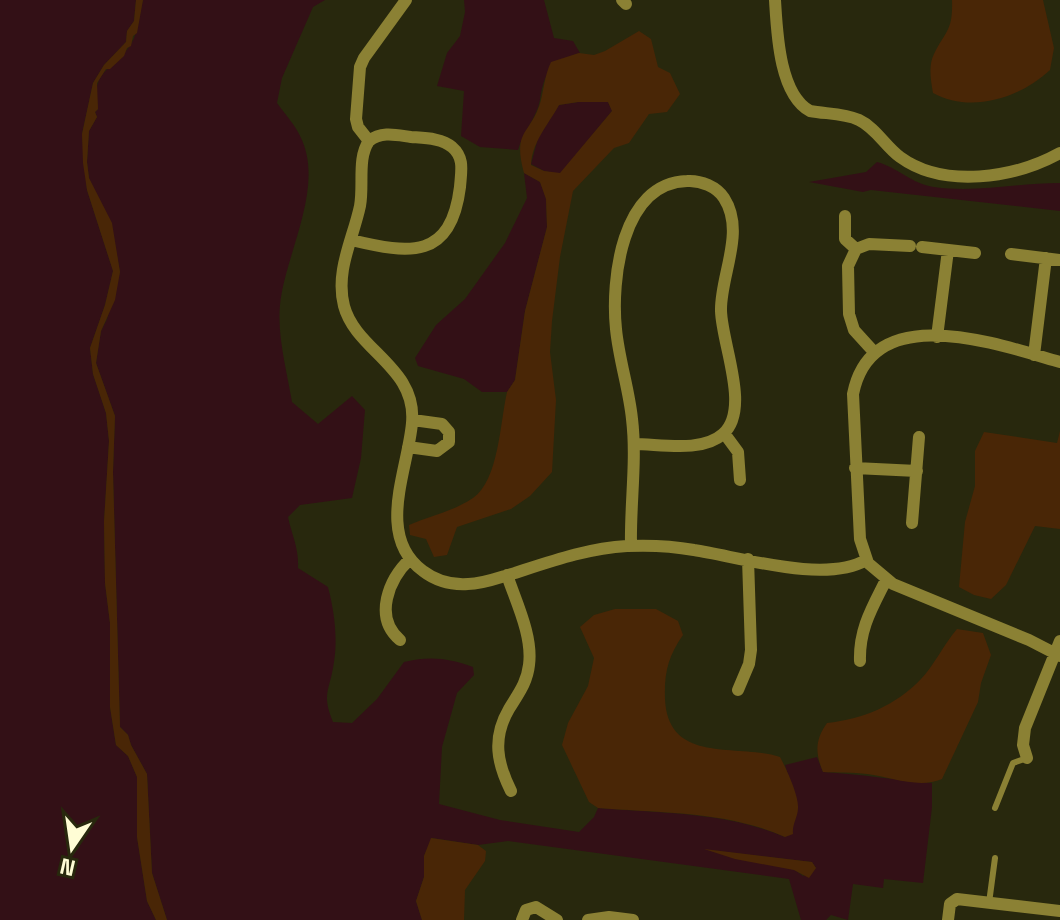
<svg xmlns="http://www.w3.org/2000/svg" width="1060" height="920" font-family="'Space Grotesk',sans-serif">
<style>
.green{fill:#331016;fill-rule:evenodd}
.water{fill:#492606;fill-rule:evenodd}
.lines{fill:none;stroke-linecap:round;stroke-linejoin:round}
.lane{stroke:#8b8134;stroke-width:6}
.street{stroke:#8b8134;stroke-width:12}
</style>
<rect width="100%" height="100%" fill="#28280d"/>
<path class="green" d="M0,0H136L134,21L127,31L126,42L104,65L93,83L82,134L87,190L113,271L105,305L90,348L93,374L106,413L109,441L104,522L105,583L110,623V707L116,745L128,756L137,777V837L147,901L156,920H0Z
M143,0H325L313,7L282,78L277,103C285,114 296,126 301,138C325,188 285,254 280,305C277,336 287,372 292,402L318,424L352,396L365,410L361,458L352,498L300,505L288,517C292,536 299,548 298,568L328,587C334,610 338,637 334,662C330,691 321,693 333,722L352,723L377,699L404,662C430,656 448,658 473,667L474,675L457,693L442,747L439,804L500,820L579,832L594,817L598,808C660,813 727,812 785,837L798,808L785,765L817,757L823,772C860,774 895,780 932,783V807L923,883L884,879L883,888L853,884L848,920L831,915L826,920H801L789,879L508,841L478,845L432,838L424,856V877L416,901L422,920H167L152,873L147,774L131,745L128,735L120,727L113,472L115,416L96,363L101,331L107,319L120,272L115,244L89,178L87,162L89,131L97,117L95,112L98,109C97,101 95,89 98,83C103,68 123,58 131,44C139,31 139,15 143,0ZM709,850L812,862L816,868L803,876L795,870Z
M464,0H544L554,38L573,41L580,53C564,57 547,68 543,85C540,94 541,101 537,110C531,125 523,133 518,150L480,147L461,136L464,91L437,86L447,53L460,36L465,12Z
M578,102H608L612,111L560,174L544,171L531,164L538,138L559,105Z
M877,162C897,167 912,184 934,187C976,193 1018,183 1060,183V211L871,190L863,192L809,182L866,172Z
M524,173L540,182L546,198L547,227L525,311L515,380L507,392H482L464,379L418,366L415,358L436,325L465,299L505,243L527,198Z"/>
<path class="water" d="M136,0H143L137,33L133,36L131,46L127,48L124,56L110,69H106L97,83L98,109L95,112L97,117L89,131L87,162L89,178L112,223L120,272L115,300L101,331L96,363L115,416L113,472L120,727L128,735L131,745L147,774L152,873L167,920H156L147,901L137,837V777L128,756L116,745L110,707V623L105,583L104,522L109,441L106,413L93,374L90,348L105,305L113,271L87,190L83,163L82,134L93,83L104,65L126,42L127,31L134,21Z
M952,0H1043L1054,48L1050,70C1020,98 971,114 933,93C931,81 928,66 934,54C946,30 953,31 952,0Z
M639,31L651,39L658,67L670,73L680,94L667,112L649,114L629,143L614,148L573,191L560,257L552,321L550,352L556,400L552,472L530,496L511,509L457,527L447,555L434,557L426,539L410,535L409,525C430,516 454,511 473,498C499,480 500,422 507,392L515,380L525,311L547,227L546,199L540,182L524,173C512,128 531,136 541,100C544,87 545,75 551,62L579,53L594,55L605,51ZM578,102H608L612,111L560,173L544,171L531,165C532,142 548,125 559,105Z
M1060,431V529L1035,526L1006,585L991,599L974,595L959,587L965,522L975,486V451L984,432L1057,443Z
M615,609H656L678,621L683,635C668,656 664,674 665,699C668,765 737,743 780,757C786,768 799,796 798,808C798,817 792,824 793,834L785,837C727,811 660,813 598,808L589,802L562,745L568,723L588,686L594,658L580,627L594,615Z
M957,629L983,633L991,655L981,683L978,702L942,779C919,789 891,777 867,774C853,772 837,773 823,772C815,753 815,740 827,723C863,719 895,706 921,679C933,667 944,644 957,629Z
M431,838L478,845L486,851L485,861L465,890L464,920H422L416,901L424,877V856Z
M704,849L812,862L816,868L809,878L794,870L735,859Z"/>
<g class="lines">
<path class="lane" d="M995,808L1013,763L1027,758
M989,903L995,858"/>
<path class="street" d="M622,0L626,4
M775,0C777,32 779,94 810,111C826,114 844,113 859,120C876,128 885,146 900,157C944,189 1015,178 1060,153
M369,141C357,158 364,185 360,206C353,239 335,271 344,306C356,351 417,367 412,423C408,470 375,536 423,571C436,581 452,585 468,584C484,584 500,577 515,573C552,561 589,548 627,546C649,545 672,546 694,550C740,557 825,584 866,560
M369,141L358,127L356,119L360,67L364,58L406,0
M845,216V239L856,249L848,266L849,314L854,330L874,352
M351,240C410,254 451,260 460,187C461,172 465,158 452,147C442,138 424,138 411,137C396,135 382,131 369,141
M922,247L975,253
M856,249L869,244L910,246
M1011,254L1060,260
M937,337L948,250
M1034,355L1046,258
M1060,362C997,344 872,299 853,394L860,539L868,563L893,584L1029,640L1060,656
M724,433L738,452L740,480
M408,447L437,451L449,442V432L442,424L413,420
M855,468L917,471
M912,523L919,437
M631,546C630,504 637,461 632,419C629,389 619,360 616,329C611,281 621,183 687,181C701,180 717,187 724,198C746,232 720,276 721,311C722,345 751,409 723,434C702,453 660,444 634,444
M507,575C516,602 533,636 529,665C527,683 518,694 509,709C492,738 497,763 511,791
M400,640C373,617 389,579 410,559
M860,661C859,629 872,608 886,580
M738,690L749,664L751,650L748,559
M1027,758L1023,745L1025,728L1060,641
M522,920L526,910L536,907L557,920
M588,920L609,917L633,920
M948,920L950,904L957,899L1060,911"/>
</g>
<g transform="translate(72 848) rotate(193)" stroke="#28280d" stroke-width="6" paint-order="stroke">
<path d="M0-6L14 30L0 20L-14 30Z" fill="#fffdd5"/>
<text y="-12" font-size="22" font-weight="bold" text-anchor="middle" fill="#fffdd5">N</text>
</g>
</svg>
